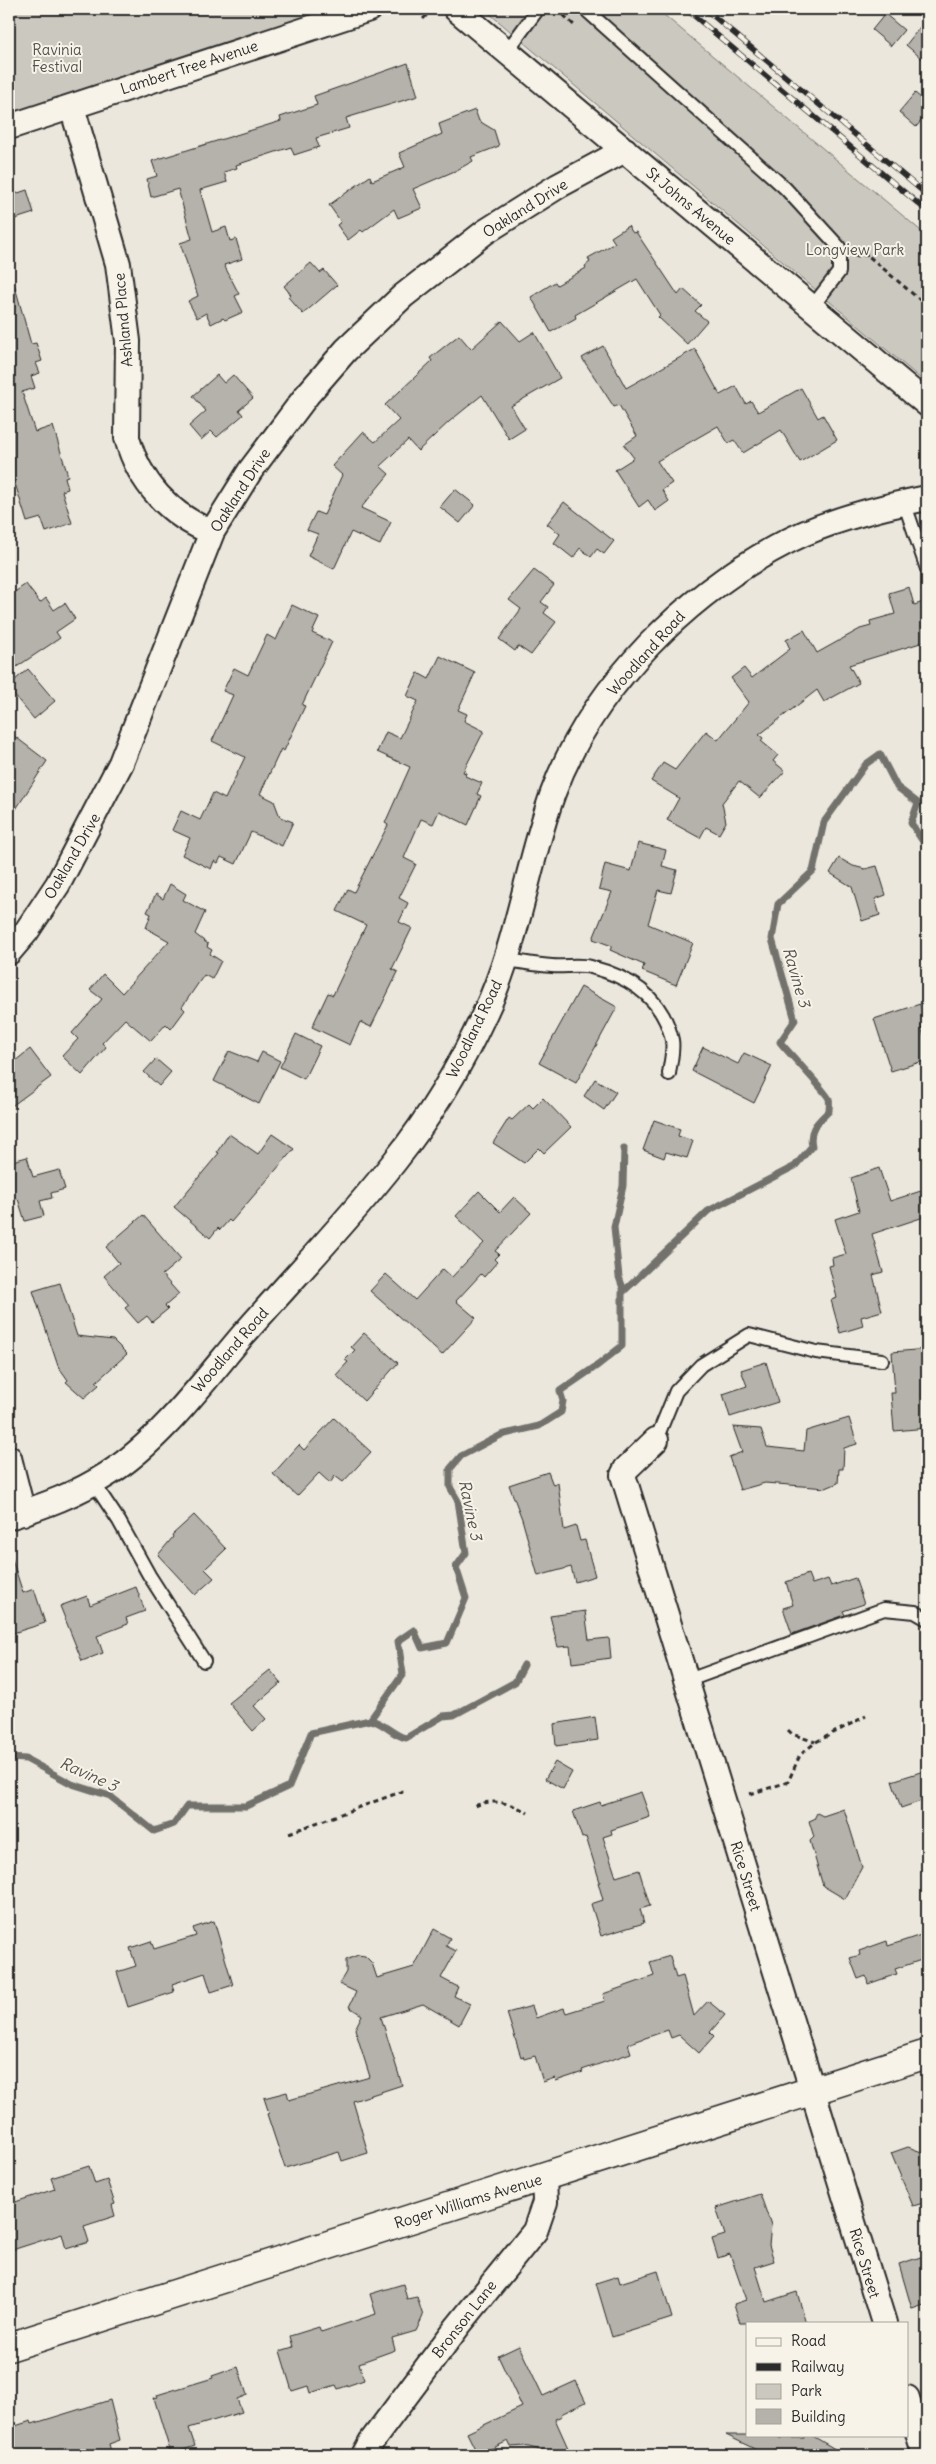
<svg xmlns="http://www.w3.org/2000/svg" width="936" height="2464" font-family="Delius,sans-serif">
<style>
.green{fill:#cbc8bf;stroke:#7b7a75}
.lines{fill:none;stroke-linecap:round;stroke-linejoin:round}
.stream{stroke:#72716c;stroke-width:7}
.building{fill:#b5b2ab;stroke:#2b2b2b}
.service-casing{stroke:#2b2b2b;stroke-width:16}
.minor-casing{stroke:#2b2b2b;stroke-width:28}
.tertiary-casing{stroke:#2b2b2b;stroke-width:31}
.path{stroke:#2b2b2b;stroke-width:3;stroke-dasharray:5 4;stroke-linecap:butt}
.service{stroke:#f7f3e8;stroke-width:12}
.minor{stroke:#f7f3e8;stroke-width:24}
.tertiary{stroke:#f7f3e8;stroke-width:28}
.rail-casing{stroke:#2b2b2b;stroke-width:5.5}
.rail{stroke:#f7f3e8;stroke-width:4;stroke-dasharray:11;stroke-linecap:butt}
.labels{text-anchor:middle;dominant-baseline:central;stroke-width:4;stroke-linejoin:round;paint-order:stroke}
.park-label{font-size:15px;fill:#535250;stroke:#f7f3e8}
.street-label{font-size:15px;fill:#2b2b2b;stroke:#f7f3e8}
.water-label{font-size:16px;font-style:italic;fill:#555451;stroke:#f7f3e8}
</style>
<rect width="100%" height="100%" fill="#ebe7dd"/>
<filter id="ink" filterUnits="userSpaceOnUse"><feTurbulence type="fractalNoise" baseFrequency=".02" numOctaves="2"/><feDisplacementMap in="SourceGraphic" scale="10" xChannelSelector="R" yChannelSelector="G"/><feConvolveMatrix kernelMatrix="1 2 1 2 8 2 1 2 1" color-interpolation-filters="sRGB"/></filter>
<g filter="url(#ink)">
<path class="green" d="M9,9H373L9,124Z
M484,9H657L927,236V384Z"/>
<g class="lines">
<path class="stream" d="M624,1291L619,1277L614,1227L623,1186L624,1148
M370,1720C384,1722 392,1735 406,1738L443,1716L454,1715L515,1682L524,1665
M9,1758L26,1759L72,1784L110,1796L154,1831L174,1824L187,1806H246L289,1786L311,1733L370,1720L403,1674L398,1641L414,1630L422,1648L447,1643L466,1598L456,1567L466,1553L458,1501L450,1487V1469L461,1456L501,1435L539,1426L561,1412L563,1401L560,1391L598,1365L622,1346V1293L708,1211L795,1166L812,1146C808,1129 818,1122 829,1111C829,1107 830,1103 829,1099C828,1094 787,1051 780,1042L795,1020L772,939L778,904L813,871L824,822L866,764L880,754L897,787L918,803L911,823L922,840H927"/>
</g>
<path class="building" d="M885,14L904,30L891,46L872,30Z
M927,18V63L906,45Z
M408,63L418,96L346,118L349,128L316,138L319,147L294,155L291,147L236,165L237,168L224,172L227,182L200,190L212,232L226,227L230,241L236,239L242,259L224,265L239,294L235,296L243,312L225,320L223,318L211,324L206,313L197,318L188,301L198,296L180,243L192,239L178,189L151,197L147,179L157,176L152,161L281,121L280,117L317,105L314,96Z
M915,93L927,103V114L916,127L899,112Z
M475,110L479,121L494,130L499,146L471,157L473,161L457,170L413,189L422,208L398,218L394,209L363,232L361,230L348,240L337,225L341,222L329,205L370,176L372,181L405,167L399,153L442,134L439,124Z
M27,190L34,213L9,221V196Z
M628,226L633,233L636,232L678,295L683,289L701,305L695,311L707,321L687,344L658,317L660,315L637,279L575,315L576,318L551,332L531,297L555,282L557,285L586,268L585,266L590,262L588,258L615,243L611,237Z
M311,263L320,273L324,270L337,285L303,314L288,297L291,295L284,286Z
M14,283L31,344L36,343L42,361L36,363L40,373L31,376L35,388L22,392L35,432L53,426L68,476L65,477L68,489L62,491L72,523L46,532L41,518L27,522L9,464V284Z
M502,321L520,341L534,332L560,378L511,406L525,429L509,439L482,395L450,421L418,451L408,440L380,466L389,474L361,508L391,522L380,545L351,532L334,569L308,556L318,534L307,530L316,512L324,515L342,475L332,466L363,432L375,442L399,420L385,405L432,361L430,358L459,335L471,349Z
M603,346L626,388L695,349L720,395L736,386L746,404L751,401L758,412L801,388L818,418L823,415L837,440L800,462L781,430L743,453L734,440L728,443L718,426L657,461L672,483L662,490L669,501L655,511L648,500L639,507L615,470L634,458L624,445L637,436L619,405L614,407L582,358Z
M217,375L224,383L233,375L253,398L239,410L243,415L217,437L211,431L201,440L189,426L206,411L193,396Z
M455,489L475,505L460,523L440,507Z
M564,502L614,541L604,554L597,549L591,557L580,548L573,558L554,543L560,534L547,524Z
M534,570L554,585L541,602L548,607L544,613L556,622L531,655L518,646L515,651L499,639L521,609L509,600Z
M26,584L40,603L46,598L54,610L65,603L75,619L56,632L60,638L15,668L9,658V596Z
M909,587L914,605L927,601V641L849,665L859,683L824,702L817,690L759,735L763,738L761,741L778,755L773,761L785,771L760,798L739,781L722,803L726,822L719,834L706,827L700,838L667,820L679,798L651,781L663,763L675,770L706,731L718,740L749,702L731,678L744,668L752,678L790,649L786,640L804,630L817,653L860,629L871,626L870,621L895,614L889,593Z
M292,605L319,618L312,633L332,642L302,705L305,706L284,751L281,749L260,794L274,801L280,817L293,822L282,846L251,832L236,864L221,857L218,863L214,861L211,869L182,855L190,838L172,830L181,811L200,820L213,793L225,799L245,757L212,741L233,695L223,691L234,668L248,675L267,635L276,640Z
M440,656L475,673L458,710L467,714L464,721L484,731L463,772L466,773L465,776L482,783L477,794L481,796L468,825L439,811L433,824L421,819L404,858L416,864L399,898L408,903L399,922L412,928L392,969L398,972L371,1027L360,1022L350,1045L312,1027L328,993L333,995L366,925L337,911L348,889L354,892L388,825L385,823L410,767L377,752L386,732L400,738L418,701L407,696L418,673L429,679Z
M28,669L55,701L34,719L9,689V685Z
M9,732L47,761L9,820Z
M638,843L666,850L662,866L677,870L671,893L658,890L648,924L693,943L676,985L642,971L644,965L610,950L612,946L593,939L612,892L599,889L605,864L631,871Z
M839,858L853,866L865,869L877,866L886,895L875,899L880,915L862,921L852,887L830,873Z
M170,884L186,894L183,900L205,912L195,934L208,944L207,947L212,950L210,954L221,961L212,979L204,975L182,1007L185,1010L171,1029L166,1024L151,1041L125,1019L102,1043L106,1047L82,1075L62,1056L78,1039L72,1033L102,999L90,990L103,974L122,993L169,941L146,928L151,914L147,912L156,894L163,899Z
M581,987L617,1007L576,1083L539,1063Z
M920,1004L926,1025L921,1027L927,1045V1060L891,1071L874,1019Z
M296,1034L320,1046L304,1079L280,1067Z
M703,1047L738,1064L744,1053L772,1066L754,1103L692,1071Z
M30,1049L51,1077L9,1108V1066Z
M229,1051L257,1062L262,1052L280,1061L259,1104L214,1081Z
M156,1059L171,1072L159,1086L144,1072Z
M595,1079L616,1092L604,1110L584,1096Z
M543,1098L571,1127L544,1153L539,1148L524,1163L493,1143L509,1118L512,1120L529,1104L533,1108Z
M654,1120L680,1129L678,1136L693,1141L687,1158L666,1152L664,1158L643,1150Z
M229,1134L258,1154L272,1134L294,1149L231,1222L229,1220L220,1230L218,1228L210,1238L174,1207L219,1153L217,1152Z
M27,1157L33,1177L59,1170L65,1189L51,1193L52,1198L40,1201L44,1216L25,1221L18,1199L9,1202V1162Z
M879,1168L890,1201L927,1189V1216L872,1234L883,1272L873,1275L882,1311L861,1317L863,1326L840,1333L831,1300L837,1298L829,1266L833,1265L832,1258L846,1254L835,1219L859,1211L851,1178Z
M479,1191L500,1212L514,1197L531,1213L495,1251L499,1254L494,1259L497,1262L484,1277L481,1274L456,1301L476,1318L442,1355L370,1291L386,1274L415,1300L443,1269L452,1277L484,1243L456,1216Z
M143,1215L181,1259L162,1275L179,1294L165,1306L168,1309L152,1322L147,1316L138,1323L125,1308L129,1305L104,1276L119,1263L106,1247Z
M60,1283L77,1336L113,1340L127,1354L96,1382L99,1385L84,1398L66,1382L68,1380L58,1366L33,1291Z
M364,1333L398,1363L364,1401L336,1375L348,1362L345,1360L355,1350L351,1347Z
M927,1349V1428L894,1431L891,1393H895L892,1352Z
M766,1362L778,1402L730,1417L723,1394L747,1386L741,1370Z
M334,1418L371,1452L343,1482L335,1476L330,1483L319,1473L297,1496L273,1474L299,1445L304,1450Z
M849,1418L857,1444L844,1448L843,1469H839L838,1483L826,1488L765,1483L740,1490L729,1457L742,1452L733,1427L761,1429L767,1447L804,1451L806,1431Z
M548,1472L553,1485L558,1483L564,1530L576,1526L580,1541L585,1540L595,1576L575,1582L571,1567L538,1576L522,1519L509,1485Z
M194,1515L226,1549L205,1569L214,1578L195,1595L158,1555L173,1537L172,1535Z
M12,1559L23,1593L34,1589L45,1623L13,1633L9,1619V1560Z
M808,1574L812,1584L828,1579L831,1586L855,1578L864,1604L843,1611L845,1615L792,1634L783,1608L793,1605L786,1582Z
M136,1587L145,1611L126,1618L128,1624L97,1636L103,1653L82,1661L60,1606L87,1596L90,1605Z
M585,1611L589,1640L609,1638L611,1658L572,1663L570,1646L558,1647L550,1616Z
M270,1670L281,1683L254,1706L266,1719L253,1731L229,1703Z
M595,1717L598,1740L556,1746L554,1724Z
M555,1762L572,1772L563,1789L545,1779Z
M927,1770V1799L901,1808L892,1781Z
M641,1792L650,1817L611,1830L612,1834L603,1837L616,1877L639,1870L650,1906L640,1909L644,1923L601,1936L591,1904L603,1900L598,1882H600L586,1837L582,1838L573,1811L600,1802L601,1805Z
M844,1809L862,1867L845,1899L823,1886L810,1841L814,1837L809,1821L814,1819L817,1813L823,1816Z
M214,1921L233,1985L211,1992L205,1973L172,1984L174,1992L128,2007L117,1972L136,1966L130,1948L151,1941L154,1949L196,1936L193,1928Z
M434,1929L450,1938L446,1946L456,1951L441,1978L458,1987L454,1996L470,2004L459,2025L423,2004L381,2017L402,2085L353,2101L368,2153L342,2161L339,2152L285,2168L267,2114L269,2113L264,2098L287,2092L289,2100L370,2077L355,2029L362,2015L349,2007L356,1992L339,1984L346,1972V1960L358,1955L365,1956L372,1963L377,1978L414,1967Z
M927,1933V1958L895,1969L897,1974L868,1984L866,1976L858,1979L850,1958L860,1955L859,1951L887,1941L888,1946Z
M670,1956L676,1978L683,1976L694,2016L708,2001L725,2015L710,2032L714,2036L699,2053L679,2035L671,2038L668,2030L628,2044L631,2053L582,2070L583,2072L556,2081L555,2078L543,2082L535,2056L524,2059L523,2056L521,2057L507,2013L532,2006L536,2018L564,2008L566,2013L605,2001L603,1994L654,1976L650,1962Z
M908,2147L927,2154V2202L913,2206L891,2153Z
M89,2166L95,2184L107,2180L115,2204L112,2205L115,2216L84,2226L89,2242L66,2249L62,2234L9,2251V2204L55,2189L51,2178Z
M760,2194L771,2225L769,2245L774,2261L755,2267L766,2302L797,2292L806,2323H740L734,2304L746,2300L730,2254L718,2258L712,2239L725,2235L716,2208Z
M927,2255V2304L912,2309L899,2264Z
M658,2271L672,2318L612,2337L596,2283L618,2276L620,2283Z
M403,2284L407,2299L417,2297L423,2316L416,2331L392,2338L395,2350L359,2363L364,2380L338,2389L336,2385L310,2393L308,2386L292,2391L280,2351L293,2347L290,2336L319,2327L321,2332L376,2314L370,2294Z
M519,2346L543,2396L576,2381L586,2402L561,2414L562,2416L555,2419L568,2448L554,2455H546L544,2451L525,2446L511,2447L508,2441L478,2455L467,2433L522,2407L498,2356Z
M238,2367L247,2395L237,2399L242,2412L189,2428L195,2446L171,2454L154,2398L158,2397L157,2395L213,2378L212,2376Z
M110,2400L120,2440L109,2444L112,2455H15L9,2436V2428L31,2421L32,2424Z
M726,2435H774L780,2438H804L805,2435H811L845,2455H767Z"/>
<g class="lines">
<g class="service-casing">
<path id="service" d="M585,9L785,188L839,247V272L812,307
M507,51L538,9
M904,502L927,569
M507,960C522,962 537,965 552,966C565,967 579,964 591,967C630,977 663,998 672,1040C674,1050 670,1064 669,1074
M656,1440L676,1391L701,1365L749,1335L816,1352L882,1360
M93,1482L119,1521L149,1575L204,1661
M686,1681L884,1609L915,1612L927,1619"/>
</g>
<g class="minor-casing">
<path id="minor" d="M456,9L927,404
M72,107L118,264L128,341L127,438C139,482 170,516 212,532
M9,127L369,9
M9,952L26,932L58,884L121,763L212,532L250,471L307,395L346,350L403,296L485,232L558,186L625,150
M656,1440L626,1469L623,1475L884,2323
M9,1458L23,1513
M9,1517C44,1506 77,1494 108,1474C160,1441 203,1382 243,1335C293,1278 349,1220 395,1161C431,1116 461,1065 485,1013C518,943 527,865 553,793C593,685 689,591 790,540C832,519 881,507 927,498
M907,2398L925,2455
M364,2455L371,2442L458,2326L535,2231L545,2202L544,2177"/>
</g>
<g class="tertiary-casing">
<path id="tertiary" d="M9,2347L927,2054"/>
</g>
<path class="path" d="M557,9L575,26
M423,19L433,9
M855,247H858L927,306
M854,256L868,255
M788,1730L792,1734L815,1742
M750,1794L788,1782L800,1755L816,1742L866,1716
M475,1806C494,1798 511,1803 528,1813
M289,1833L406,1790"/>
<use href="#service" class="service"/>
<use href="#minor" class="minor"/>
<use href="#tertiary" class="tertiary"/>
<g class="rail-casing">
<path id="rail" d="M686,9L927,211
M705,9L927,195"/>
</g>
<use href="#rail" class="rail"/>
</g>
</g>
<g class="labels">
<g class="park-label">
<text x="57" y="49">Ravinia<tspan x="57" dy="17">Festival</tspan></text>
<text x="855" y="249">Longview Park</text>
</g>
<g class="street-label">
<text transform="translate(189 67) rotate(-18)">Lambert Tree Avenue</text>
<text transform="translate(691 206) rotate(40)">St Johns Avenue</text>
<text transform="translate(525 208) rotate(-32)">Oakland Drive</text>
<text transform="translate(123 320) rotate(-95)">Ashland Place</text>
<text transform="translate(240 490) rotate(-57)">Oakland Drive</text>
<text transform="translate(646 653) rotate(-48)">Woodland Road</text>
<text transform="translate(72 856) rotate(-60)">Oakland Drive</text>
<text transform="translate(474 1029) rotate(-64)">Woodland Road</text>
<text transform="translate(230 1350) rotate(-49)">Woodland Road</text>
<text transform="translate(746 1876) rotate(73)">Rice Street</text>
<text transform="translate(468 2201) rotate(-17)">Roger Williams Avenue</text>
<text transform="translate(865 2263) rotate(73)">Rice Street</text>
<text transform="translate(464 2319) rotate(-52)">Bronson Lane</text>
</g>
<g class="water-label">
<text transform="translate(797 977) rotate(74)">Ravine 3</text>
<text transform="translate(471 1510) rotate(78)">Ravine 3</text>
<text transform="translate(89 1774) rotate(24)">Ravine 3</text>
</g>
</g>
<rect width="936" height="2464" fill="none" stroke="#f7f3e8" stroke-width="30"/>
<rect x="15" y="15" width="906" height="2434" fill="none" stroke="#2b2b2b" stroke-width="2" filter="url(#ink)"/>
<rect x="746" y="2322" width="162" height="115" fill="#f7f3e8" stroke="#a5a39c"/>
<rect x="756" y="2338" width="25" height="8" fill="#f7f3e8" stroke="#a5a39c"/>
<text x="791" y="2346" font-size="15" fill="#2b2b2b">Road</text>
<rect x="756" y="2363" width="25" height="8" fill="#2b2b2b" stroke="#a5a39c"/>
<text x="791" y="2372" font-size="15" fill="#2b2b2b">Railway</text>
<rect x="756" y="2384" width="25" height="15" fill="#cbc8bf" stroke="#a5a39c"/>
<text x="791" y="2396" font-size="15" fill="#2b2b2b">Park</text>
<rect x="756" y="2409" width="25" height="15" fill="#b5b2ab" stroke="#a5a39c"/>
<text x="791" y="2422" font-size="15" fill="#2b2b2b">Building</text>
</svg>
